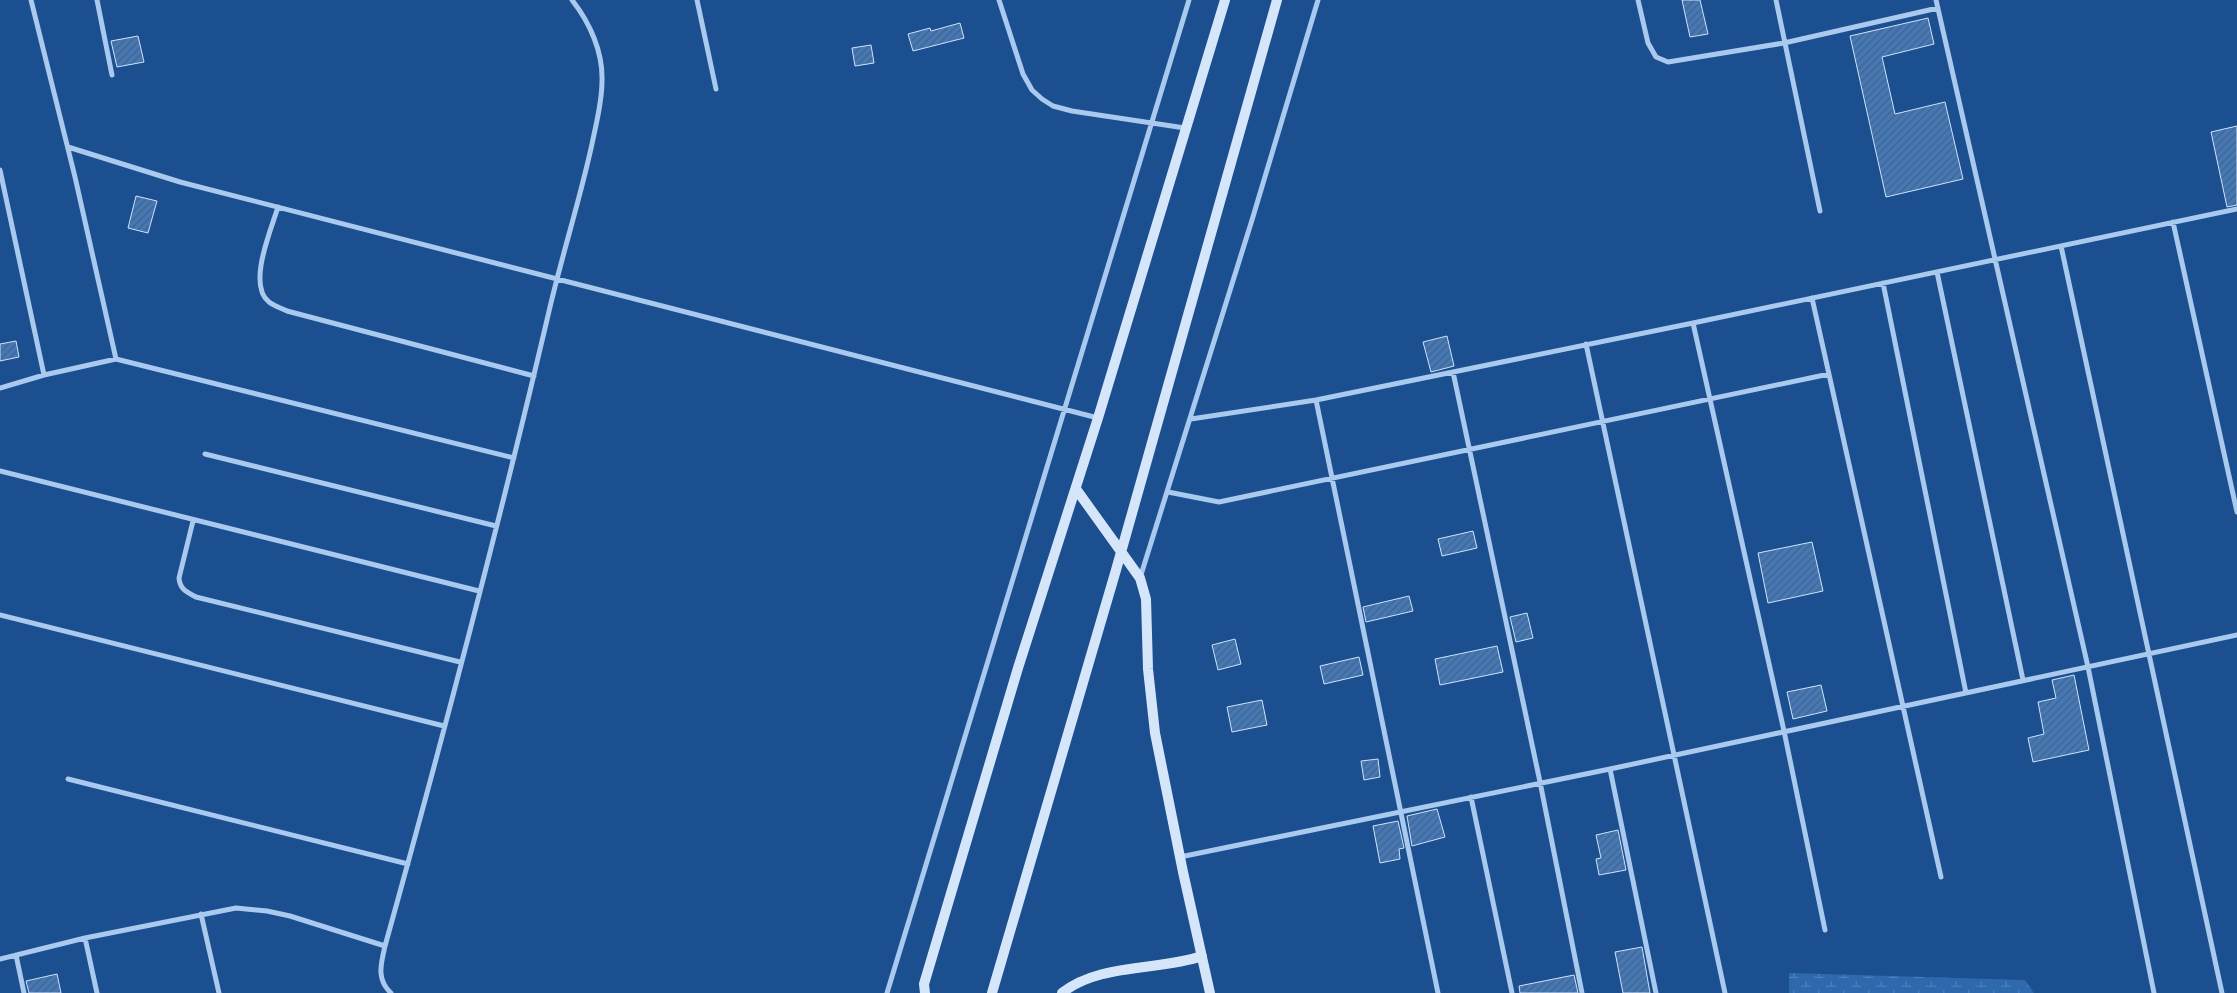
<svg xmlns="http://www.w3.org/2000/svg" width="2237" height="993" font-family="'Space Grotesk',sans-serif">
<style>
.wetland{fill:url(#wetland-marsh)}
.building{fill:url(#building-hatch);stroke:#cfe3fa}
.lines{fill:none;stroke-linecap:round;stroke-linejoin:round}
.street{stroke:#a9c9ee;stroke-width:5}
.secondary{stroke:#d6e6fa;stroke-width:10}
</style>
<defs>
<pattern id="wetland-marsh" width="20" height="14" patternUnits="userSpaceOnUse" patternTransform="scale(1.25)"><rect width="20" height="14" fill="#2e69ad"/><path d="M1 5h8M5 5V1M11 12h8M15 12V8" fill="none" stroke="#4d80b9"/></pattern>
<pattern id="building-hatch" width="6" height="6" patternUnits="userSpaceOnUse" patternTransform="scale(1.25)"><rect width="6" height="6" fill="#4478b7"/><path d="M-1 1l2-2M0 6l6-6M5 7l2-2" fill="none" stroke="#486282"/></pattern>
</defs>
<rect width="100%" height="100%" fill="#1b4f8f"/>
<path class="wetland" d="M1789,973L2025,980L2034,993H1789Z"/>
<path class="building" d="M1682,0H1700L1708,34L1690,37Z
M1928,18L1934,44L1882,57L1895,114L1945,102L1963,179L1886,197L1850,36Z
M960,23L964,38L913,51L908,34L930,28L931,31Z
M138,36L144,62L117,67L111,41Z
M871,45L874,63L855,66L852,48Z
M2237,126V205L2227,207L2211,132Z
M136,196L157,201L148,233L128,228Z
M1447,336L1454,366L1431,372L1423,342Z
M16,341L19,357L0,361V344Z
M1473,531L1477,548L1442,556L1438,539Z
M1812,542L1823,591L1768,603L1758,553Z
M1409,596L1413,611L1366,622L1363,607Z
M1527,613L1533,638L1516,642L1510,617Z
M1235,639L1241,664L1218,670L1212,645Z
M1497,646L1503,672L1440,685L1435,659Z
M1359,657L1363,675L1324,684L1320,666Z
M2074,675L2089,750L2033,762L2028,738L2044,734L2038,702L2056,698L2052,680Z
M1821,685L1827,711L1793,719L1787,692Z
M1262,700L1267,725L1232,732L1227,707Z
M1378,759L1380,777L1364,780L1361,761Z
M1437,809L1445,837L1412,846L1407,816Z
M1398,821L1404,848L1399,849L1400,859L1380,863L1373,826Z
M1618,830L1626,870L1599,875L1596,859L1601,858L1596,835Z
M1642,947L1650,993H1623L1615,952Z
M57,974L61,993H29L26,981Z
M1574,975L1578,993H1520L1519,986Z"/>
<g class="lines">
<path class="street" d="M31,0L75,177L116,359
M97,0L112,75
M697,0L716,89
M999,0L1023,74L1032,90L1042,99L1053,106L1072,111L1185,128
M1638,0L1648,43L1656,57L1668,62L1784,43L1938,8
M1776,0L1820,211
M1936,0L2088,667L2154,993
M68,147L180,182L1098,418
M0,170L44,375
M278,207C271,230 247,285 269,302C274,306 281,308 287,311L534,376
M2173,222L2237,512
M2061,246L2222,993
M1937,272L2023,680
M1883,283L1966,693
M1812,298L1941,877
M1693,323L1784,731L1825,930
M1586,344L1725,993
M1453,372L1540,782L1582,993
M0,388L44,375L116,359L514,458
M1316,400L1438,993
M1191,419L1316,400L1693,323L2237,209
M205,454L496,526
M0,471L479,591
M1168,492L1219,502L1829,374
M193,521L179,578C180,590 187,592 196,597L460,662
M1140,578L1252,220L1318,0
M0,615L444,726
M1610,769L1656,993
M68,779L408,864
M1471,797L1512,993
M1180,857L1610,769L2237,635
M201,914L219,993
M85,938L97,993
M16,955L24,993
M0,959L85,938L236,908L267,911L290,916L385,946
M391,993C376,979 381,964 385,946C444,734 500,521 550,307C563,252 580,199 592,144C596,124 602,103 602,81C603,52 590,23 572,0
M887,993L1189,0"/>
<path class="secondary" d="M1076,489L1140,578L1146,599L1148,669L1155,733L1183,872L1210,993
M925,993L924,984L1018,668L1098,418L1225,0
M992,993L1116,570L1277,0
M1062,993C1099,963 1159,971 1202,956"/>
</g>
</svg>
